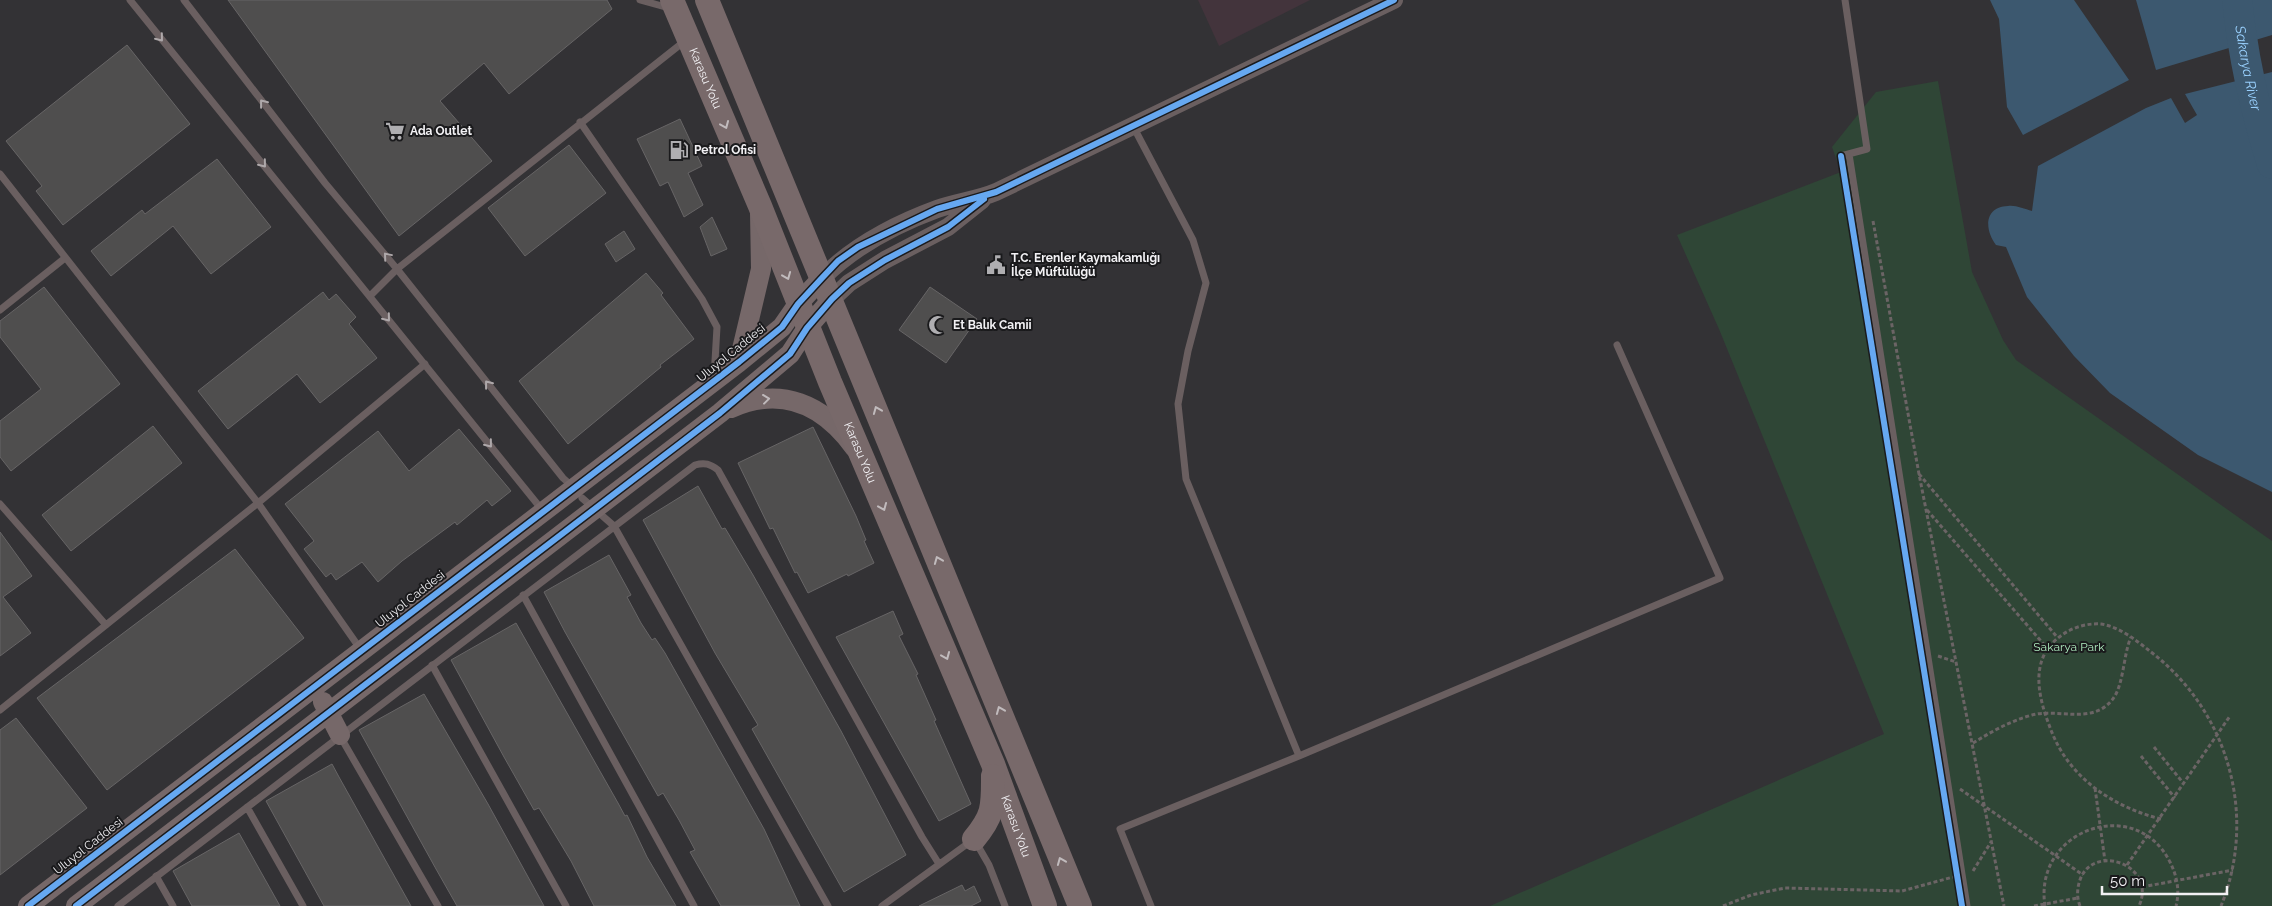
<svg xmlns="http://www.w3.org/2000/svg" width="2272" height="906" font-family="Raleway,sans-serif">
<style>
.education{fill:#43343c}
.green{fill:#2f4636}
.water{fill:#3c586f}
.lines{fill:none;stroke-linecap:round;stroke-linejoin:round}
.river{stroke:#3c586f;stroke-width:30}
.building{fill:#4f4e4e;stroke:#676566}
.path{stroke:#6b6465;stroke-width:3;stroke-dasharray:4 2.5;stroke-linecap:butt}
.service{stroke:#6a5f60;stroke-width:7}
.tertiary{stroke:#6a5f60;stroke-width:18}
.secondary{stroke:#766869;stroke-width:20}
.trunk{stroke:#78696a;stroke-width:24}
.cycleway-casing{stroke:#1a1a1c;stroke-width:9}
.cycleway{stroke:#66a8f1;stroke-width:6}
.oneway{stroke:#aea8aa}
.oneway2{stroke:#c1bbbd}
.oneway3{stroke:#c0babc}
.labels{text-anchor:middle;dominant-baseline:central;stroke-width:4;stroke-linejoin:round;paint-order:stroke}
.street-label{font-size:12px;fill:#f2f1f4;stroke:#1a1a1c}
.poi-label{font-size:12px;font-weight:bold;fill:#f2f1f4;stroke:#1a1a1c;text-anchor:start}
.park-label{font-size:12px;fill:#ade9bd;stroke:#1a1a1c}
.water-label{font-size:14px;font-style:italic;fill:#98cffc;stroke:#1a1a1c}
</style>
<rect width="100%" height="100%" fill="#333235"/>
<path class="education" d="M1198,0H1310L1219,46Z"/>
<path class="green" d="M1938,81L1972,272L2003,340L2016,360L2272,541V906H1490L1884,734L1719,329L1677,235L1841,172L1832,147L1876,92Z"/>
<path class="water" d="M1990,0H2074L2129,80L2023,135L2007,107L1999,19Z
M2136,0H2272V35L2156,70Z
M2272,72V492L2198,455L2110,393L2074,356L2027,297L2006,247L1996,245C1985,231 1983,207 2008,206C2016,205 2024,209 2032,211L2038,166L2146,108L2171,98L2185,123L2197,115L2185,94Z"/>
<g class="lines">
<path class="river" id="s1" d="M2237,0C2243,56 2255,111 2272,164"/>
</g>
<path class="building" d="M228,0H607L612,9L509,94L484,63L440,101L492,161L399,236Z
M127,45L190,124L63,225L36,191L42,186L6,141Z
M680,119L702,166L688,173L703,205L684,217L668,182L660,186L637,139Z
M569,145L606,193L525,256L488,208Z
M217,159L271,227L211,274L173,226L111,276L91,251L142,210L145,214Z
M712,217L727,249L711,256L700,227Z
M624,231L635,249L616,262L605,244Z
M646,273L663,293L661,295L694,339L660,365L661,367L568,444L519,381Z
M44,287L120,384L11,471L0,457V421L41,389L0,337V321Z
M930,287L977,319L946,363L899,330Z
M323,292L329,300L336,294L356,317L349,324L377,358L320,403L297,374L228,429L198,391Z
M153,426L182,463L71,551L42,515Z
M813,427L856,516L866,540L864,541L874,563L848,576L847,574L808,593L797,572L795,573L773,528L770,529L738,463Z
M459,429L511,491L492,506L487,500L457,525L455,522L402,561L378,582L362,562L336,580L331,573L326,577L304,549L314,541L285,504L378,431L409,471Z
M698,486L722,529L725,528L753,575L841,731L906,855L844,892L752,729L758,725L715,653L643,520Z
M0,532L32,576L3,597L31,633L0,656Z
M235,549L304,638L107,790L37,698Z
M609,555L631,595L627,597L641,623L652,640L655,638L665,653L764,829L800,906H721L690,852L695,850L679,820L663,793L658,796L565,632L544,592Z
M893,611L903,634L899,636L918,674L916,675L936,720L934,721L971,804L939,821L836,637Z
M516,623L618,803L625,816L627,815L647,857L676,906H594L571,861L539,808L534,810L504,757L451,660Z
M424,694L488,804L544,906H457L436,869L359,730Z
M16,718L87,808L0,875V730Z
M332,764L339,777L411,906H324L266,801Z
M239,833L280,906H192L173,871Z
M962,885L965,891L974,886L981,901L971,906H919Z"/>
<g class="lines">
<path class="path" d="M1873,221L1919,474L2004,906
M1919,474L2057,637
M1927,510L2047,648
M1938,656L1956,662
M1973,743C1991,732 2010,721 2032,715C2058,708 2092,725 2112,700C2124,686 2123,655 2131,637
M2154,747L2184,784
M2141,756L2175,798
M2095,788L2105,861
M1960,789L2083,875
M2161,819C2113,807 2069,778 2051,730C2038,697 2028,658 2062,635C2073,627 2088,623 2101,624C2120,627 2137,641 2151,652C2228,711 2258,815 2221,906
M2127,865L2230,716
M1973,871L1991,842
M2142,887L2233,870
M1723,906L1751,895L1785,888L1902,891L1953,877
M2034,906L2078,898
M2045,906C2033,829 2136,794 2170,862C2177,876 2180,891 2176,906
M2080,906C2077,898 2077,891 2079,883C2090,841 2158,864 2139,906"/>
<path class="service" d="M130,0L543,511
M184,0L325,183L397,269L563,478L573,487
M640,0L669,8
M580,122L702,299L717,327L714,378
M1133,126L1193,240L1206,283L1188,351L1178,404L1186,479L1299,756L1120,829L1151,906
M1849,154L1967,906
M1841,156L1867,149L1845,0
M0,174L258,503L361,650
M370,296L397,269L686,40
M0,310L65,258
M582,498L614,526L828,906
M0,504L106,625
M523,595L694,906
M432,665L566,906
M0,710L258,503L425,364
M340,736L438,906
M1299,756L1720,578L1617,345
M247,807L303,906
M156,876L173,906
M118,906L695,465C705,462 710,464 718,470L922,837L939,864
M882,906L974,839L989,865L1005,906"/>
<path class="tertiary" d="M822,278C853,247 896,224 937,209C956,202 977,200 996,192L1394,0
M832,299L849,283L885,260L948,227L982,200"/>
<path class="secondary" d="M739,362L761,269L760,213
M731,408C781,386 823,404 855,448
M323,702L340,735
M28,906L739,362L782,327L798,304L822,278
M76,906L720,413L790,354L807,328L832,299"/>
<g class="trunk">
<path id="s2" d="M672,0L760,206L830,382L993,764L1045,906"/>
<path d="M707,0L1080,906"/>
<path d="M974,839C994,815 993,806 993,776"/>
</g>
<g class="cycleway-casing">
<path id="cycleway" d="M1841,156L1962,906
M28,906L739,362L782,327L798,304L822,278L838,261L858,247L937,209L996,192L1394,0
M76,906L720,413L790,354L807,328L832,299L849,283L885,260L948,227L984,199"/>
</g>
<use href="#cycleway" class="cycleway"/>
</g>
<defs><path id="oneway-chevron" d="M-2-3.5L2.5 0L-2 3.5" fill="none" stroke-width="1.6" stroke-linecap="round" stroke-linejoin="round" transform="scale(1.25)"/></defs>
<g class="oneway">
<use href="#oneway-chevron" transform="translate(160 38) rotate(51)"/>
<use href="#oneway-chevron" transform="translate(263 103) rotate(-128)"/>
<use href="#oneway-chevron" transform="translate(263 164) rotate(51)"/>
<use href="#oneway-chevron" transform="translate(387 256) rotate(-130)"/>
<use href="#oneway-chevron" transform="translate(387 318) rotate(51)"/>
<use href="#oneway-chevron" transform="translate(488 384) rotate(-128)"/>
<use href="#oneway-chevron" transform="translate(489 444) rotate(51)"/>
</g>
<g class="oneway2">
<use href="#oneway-chevron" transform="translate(725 125) rotate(67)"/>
<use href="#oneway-chevron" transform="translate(787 276) rotate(68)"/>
<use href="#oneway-chevron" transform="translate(877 410) rotate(-112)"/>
<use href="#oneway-chevron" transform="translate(883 507) rotate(67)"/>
<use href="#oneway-chevron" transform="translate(938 560) rotate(-112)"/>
<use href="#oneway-chevron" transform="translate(946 656) rotate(67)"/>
<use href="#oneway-chevron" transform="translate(1000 710) rotate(-112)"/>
<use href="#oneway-chevron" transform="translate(1061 861) rotate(-112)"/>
</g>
<use class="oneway3" href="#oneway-chevron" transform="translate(766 399) rotate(-7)"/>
<defs>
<g id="supermarket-bare" transform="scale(1.5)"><path d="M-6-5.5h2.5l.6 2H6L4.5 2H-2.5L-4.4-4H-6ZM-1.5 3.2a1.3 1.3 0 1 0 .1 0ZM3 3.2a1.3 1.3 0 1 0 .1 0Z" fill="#afaeb1" stroke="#1a1a1c" stroke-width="2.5" paint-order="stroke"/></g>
<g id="fuel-bare" transform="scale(1.5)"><path d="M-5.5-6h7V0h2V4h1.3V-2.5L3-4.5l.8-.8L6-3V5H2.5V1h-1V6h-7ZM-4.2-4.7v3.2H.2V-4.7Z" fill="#afaeb1" stroke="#1a1a1c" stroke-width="2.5" paint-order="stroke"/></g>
<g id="civic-bare" transform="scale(1.5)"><path d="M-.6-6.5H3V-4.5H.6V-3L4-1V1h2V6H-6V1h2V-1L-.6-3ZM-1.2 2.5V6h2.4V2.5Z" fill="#afaeb1" stroke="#1a1a1c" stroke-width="2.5" paint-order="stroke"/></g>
<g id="mosque-bare" transform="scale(1.5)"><path d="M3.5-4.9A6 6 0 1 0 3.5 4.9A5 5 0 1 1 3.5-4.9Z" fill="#afaeb1" stroke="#1a1a1c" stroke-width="2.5" paint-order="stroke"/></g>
</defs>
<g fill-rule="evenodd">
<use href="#supermarket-bare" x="395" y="131"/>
<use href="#fuel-bare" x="679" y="150"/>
<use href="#civic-bare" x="996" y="265"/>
<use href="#mosque-bare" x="938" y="325"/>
</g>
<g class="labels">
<g class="street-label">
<text stroke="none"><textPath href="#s2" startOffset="85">Karasu Yolu</textPath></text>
<text transform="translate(731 353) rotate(-39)">Uluyol Caddesi</text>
<text stroke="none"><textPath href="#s2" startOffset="490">Karasu Yolu</textPath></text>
<text transform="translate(410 599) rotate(-38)">Uluyol Caddesi</text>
<text stroke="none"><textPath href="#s2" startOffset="895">Karasu Yolu</textPath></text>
<text transform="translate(88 846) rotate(-38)">Uluyol Caddesi</text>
</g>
<g class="poi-label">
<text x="410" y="131">Ada Outlet</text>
<text x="694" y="150">Petrol Ofisi</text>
<text x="1011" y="258">T.C. Erenler Kaymakamlığı<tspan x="1011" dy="14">İlçe Müftülüğü</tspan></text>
<text x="953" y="325">Et Balık Camii</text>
</g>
<g class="park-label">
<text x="2069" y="647">Sakarya Park</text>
</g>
<g class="water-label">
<text stroke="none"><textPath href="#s1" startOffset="69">Sakarya River</textPath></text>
</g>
</g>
<path d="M2102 886v8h125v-8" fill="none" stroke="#f2f1f4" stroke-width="2.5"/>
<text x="2110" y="886" font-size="15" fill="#f2f1f4" stroke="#1a1a1c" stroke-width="4" paint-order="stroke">50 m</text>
</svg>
